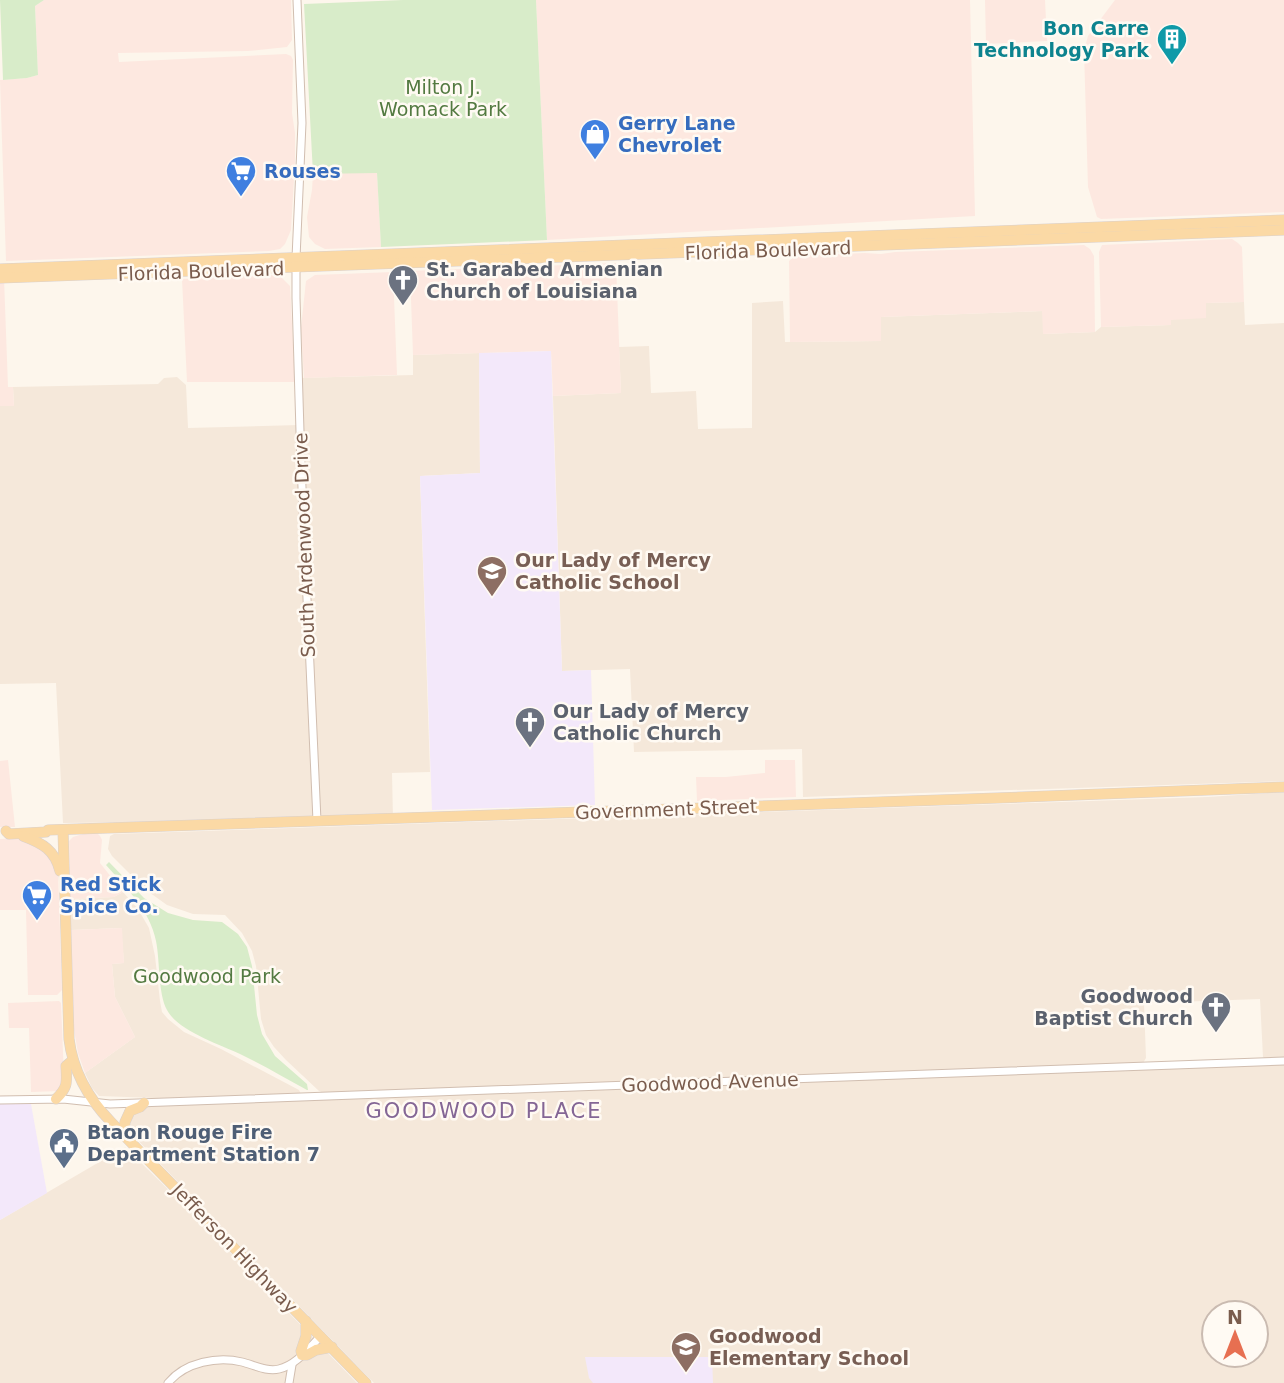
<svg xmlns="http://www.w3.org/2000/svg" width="1284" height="1383" font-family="'DejaVu Sans',sans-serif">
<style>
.residential{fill:#f5e8da;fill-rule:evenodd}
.commercial{fill:#fde8e0}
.education{fill:#f3e8fa}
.green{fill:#d8ecc9}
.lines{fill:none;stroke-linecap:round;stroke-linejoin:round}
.minor-casing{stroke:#d1beb0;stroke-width:9}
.major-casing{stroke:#dad1cd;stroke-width:11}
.minor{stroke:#fff;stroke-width:7}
.major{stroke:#fbd9a5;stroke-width:10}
.labels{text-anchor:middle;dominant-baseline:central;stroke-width:5;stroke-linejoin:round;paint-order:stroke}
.culture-label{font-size:19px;font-weight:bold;fill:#0d838f;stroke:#fffaf3;text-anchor:end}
.park-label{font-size:19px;fill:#537a41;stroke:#fffaf3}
.shop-label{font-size:19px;font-weight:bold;fill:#366cbe;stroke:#fffaf3;text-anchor:start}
.street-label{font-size:19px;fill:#7a5c4d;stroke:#fffaf3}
.worship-label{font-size:19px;font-weight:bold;fill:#5b616d;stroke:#fffaf3;text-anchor:start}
.education-label{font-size:19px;font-weight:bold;fill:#785e54;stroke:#fffaf3;text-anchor:start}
.service-label{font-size:19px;font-weight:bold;fill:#4e5e75;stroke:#fffaf3;text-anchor:start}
.neighbourhood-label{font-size:21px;letter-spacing:2px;fill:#846695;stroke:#fffaf3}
</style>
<rect width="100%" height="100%" fill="#fdf6ec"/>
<g class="residential">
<polygon points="783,301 785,342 881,341 881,317 1043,311 1043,334 1095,332 1101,327 1171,325 1171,320 1206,303 1244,302 1245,325 1284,323 1284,781 803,797 802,749 634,752 630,669 562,671 553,396 621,393 619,347 649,346 651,393 696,391 698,429 752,428 752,303"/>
<polygon points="479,353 480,473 420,476 430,772 392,773 393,819 63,823 56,683 0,684 0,406 14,406 13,387 158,384 164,378 177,377 186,385 188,428 299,425 298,378 413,375 413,355"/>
<polygon points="1284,792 1284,1058 1265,1059 1263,1057 1260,999 1148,1003 1144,1004 1146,1058 1143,1063 329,1095 319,1091 286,1060 274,1047 266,1035 261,1019 256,966 252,951 242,933 225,915 193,914 167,905 146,890 112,856 108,849 110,836 114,834 1208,797"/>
<polygon points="123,892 138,909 149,928 155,956 160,1001 162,1012 168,1019 184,1032 221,1049 299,1090 301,1094 183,1099 99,1096 92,1088 85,1073 135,1037 115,997 112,964 124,963 121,928 71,930 70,899 114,897"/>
<path d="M1284,1064V1383H374L175,1179L130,1132L128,1128L129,1117L140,1109L149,1106ZM1214,1313H1256V1355H1214Z"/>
<polygon points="125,1147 181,1202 357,1383 0,1383 0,1220"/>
</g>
<g class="commercial">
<polygon points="44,0 291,0 292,40 287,47 248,51 118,53 119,62 286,54 291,56 293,60 292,113 295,133 295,162 291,230 285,244 280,249 269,251 6,261 0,80 27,78 38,75 35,6"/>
<polygon points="536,0 970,0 975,216 547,240"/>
<polygon points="985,0 1045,0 1047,41 986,44"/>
<polygon points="1115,0 1284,0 1284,212 1101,219 1097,217 1088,187 1084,50 1088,36"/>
<polygon points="377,172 381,247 325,249 315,244 309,237 307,217 312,190 313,174"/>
<polygon points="1232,239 1238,243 1242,247 1244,302 1206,303 1206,318 1171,320 1171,325 1101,327 1099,252 1102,245"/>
<polygon points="1084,245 1090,249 1094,256 1095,332 1043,334 1042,311 881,317 881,341 790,342 789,261 795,256 865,253 881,254 895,252"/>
<polygon points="616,263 621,393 553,396 551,351 413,355 410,271"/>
<polygon points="393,272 397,375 304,378 301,328 306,281 315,275"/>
<polygon points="279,275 290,286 295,382 187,382 182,279"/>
<polygon points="0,278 4,278 8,387 13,387 14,406 0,406"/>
<polygon points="8,760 15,827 0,827 0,761"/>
<polygon points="765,760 795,760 796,797 697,801 696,777 726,777 765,773"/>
<polygon points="97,833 100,836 102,840 100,863 123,892 114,897 70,899 69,841 73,837 83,834"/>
<polygon points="21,838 50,855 58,872 62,990 57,995 28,995 26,910 0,910 0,839"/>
<polygon points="122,928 124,963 112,964 115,997 135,1037 85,1073 78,1053 74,1030 71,930"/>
<polygon points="59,1001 61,1003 64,1076 60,1091 31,1092 29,1028 9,1028 8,1003"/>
</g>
<g class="education">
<polygon points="551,351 562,671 591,670 595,805 432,810 420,476 480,473 479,353"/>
<polygon points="0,1103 31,1104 47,1193 0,1220"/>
<polygon points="585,1357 712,1357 713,1383 593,1383 589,1378"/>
</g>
<g class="green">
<polygon points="0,0 44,0 35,6 38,75 27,78 3,80"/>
<polygon points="403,0 536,0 547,240 381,247 377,173 313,174 304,4"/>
<path d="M109,862L144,898L168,913L193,920L222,922L238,934L247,947L252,966L257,1015L262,1034L275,1056L307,1084L308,1090H307C285,1078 263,1065 240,1054C219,1044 178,1031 167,1010C158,994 160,960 156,941C150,910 126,888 106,865Z"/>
</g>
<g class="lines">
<g class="minor-casing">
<g id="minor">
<polyline points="297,0 302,123 296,258 296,298 301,465 317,821"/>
<polyline points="0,1100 63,1099 110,1104 1284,1061"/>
<path d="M168,1383C185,1362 218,1356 242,1362C254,1365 267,1372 279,1369C296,1365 308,1349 321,1336"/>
<polyline points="289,1383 292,1365"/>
</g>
</g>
<g class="major-casing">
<g id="major">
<polyline points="0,269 1284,220"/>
<polyline points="0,278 1284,230"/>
<path d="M63,830L69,1039C73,1072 88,1098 111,1122L366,1383"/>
<polyline points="6,831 9,834 46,832 48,830 969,799 1284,787"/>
<path d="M23,836C42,843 55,850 60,871"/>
<path d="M56,1099C68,1087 67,1083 66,1066L73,1060"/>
<polyline points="124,1136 125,1122 130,1111 140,1107 144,1103"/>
<polyline points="306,1321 306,1336 301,1351 302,1355 307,1355 316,1350 332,1347"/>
</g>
</g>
<use href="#minor" class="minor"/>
<use href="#major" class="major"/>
</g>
<defs>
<g id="building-pin" transform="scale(1.575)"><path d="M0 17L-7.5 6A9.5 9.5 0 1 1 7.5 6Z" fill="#0f9aa8" stroke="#fffaf3"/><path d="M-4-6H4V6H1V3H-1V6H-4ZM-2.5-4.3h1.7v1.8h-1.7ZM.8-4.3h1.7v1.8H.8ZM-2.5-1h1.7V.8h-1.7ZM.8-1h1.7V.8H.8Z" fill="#fff"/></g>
<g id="shop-pin" transform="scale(1.575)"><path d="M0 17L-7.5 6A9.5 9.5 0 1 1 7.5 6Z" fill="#3f7fe0" stroke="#fffaf3"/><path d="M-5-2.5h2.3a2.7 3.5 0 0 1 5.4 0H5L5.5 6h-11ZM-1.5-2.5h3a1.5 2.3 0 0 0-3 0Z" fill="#fff"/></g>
<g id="supermarket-pin" transform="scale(1.575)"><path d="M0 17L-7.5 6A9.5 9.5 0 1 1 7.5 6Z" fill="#3f7fe0" stroke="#fffaf3"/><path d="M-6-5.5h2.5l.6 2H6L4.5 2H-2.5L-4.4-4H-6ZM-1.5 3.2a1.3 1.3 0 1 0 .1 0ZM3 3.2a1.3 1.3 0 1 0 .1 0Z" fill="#fff"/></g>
<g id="church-pin" transform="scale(1.575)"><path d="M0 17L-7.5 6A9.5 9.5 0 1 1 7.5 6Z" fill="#6b7280" stroke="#fffaf3"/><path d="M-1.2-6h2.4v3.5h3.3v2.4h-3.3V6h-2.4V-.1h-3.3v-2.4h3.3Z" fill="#fff"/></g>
<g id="school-pin" transform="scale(1.575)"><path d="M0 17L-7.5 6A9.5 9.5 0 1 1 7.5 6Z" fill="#8d6e63" stroke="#fffaf3"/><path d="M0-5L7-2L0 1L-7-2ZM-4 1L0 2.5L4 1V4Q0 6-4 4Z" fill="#fff"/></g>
<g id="civic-pin" transform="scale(1.575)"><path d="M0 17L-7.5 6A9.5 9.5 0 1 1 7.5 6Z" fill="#5c6f8a" stroke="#fffaf3"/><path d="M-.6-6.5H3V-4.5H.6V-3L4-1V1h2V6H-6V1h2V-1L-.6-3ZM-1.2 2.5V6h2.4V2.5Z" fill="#fff"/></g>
</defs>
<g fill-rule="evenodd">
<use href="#building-pin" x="1172" y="39"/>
<use href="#shop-pin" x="595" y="134"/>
<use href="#supermarket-pin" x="241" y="171"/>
<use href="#church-pin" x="403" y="280"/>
<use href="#school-pin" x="492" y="571"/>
<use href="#church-pin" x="530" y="722"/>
<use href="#supermarket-pin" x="37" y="895"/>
<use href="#church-pin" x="1216" y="1007"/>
<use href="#civic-pin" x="64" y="1143"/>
<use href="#school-pin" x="686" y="1347"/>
</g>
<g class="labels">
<g class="culture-label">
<text x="1149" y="28">Bon Carre<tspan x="1149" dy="22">Technology Park</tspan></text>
</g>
<g class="park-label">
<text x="443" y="87">Milton J.<tspan x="443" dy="22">Womack Park</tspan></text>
<text x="207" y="976">Goodwood Park</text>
</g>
<g class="shop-label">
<text x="618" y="123">Gerry Lane<tspan x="618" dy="22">Chevrolet</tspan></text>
<text x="264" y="171">Rouses</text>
<text x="60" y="884">Red Stick<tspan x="60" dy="22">Spice Co.</tspan></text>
</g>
<g class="street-label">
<text transform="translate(768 250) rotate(-2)">Florida Boulevard</text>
<text transform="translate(201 271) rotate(-2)">Florida Boulevard</text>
<text transform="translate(304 545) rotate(-92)">South Ardenwood Drive</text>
<text transform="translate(666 809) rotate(-2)">Government Street</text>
<text transform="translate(710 1082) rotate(-2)">Goodwood Avenue</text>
<text transform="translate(235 1248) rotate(46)">Jefferson Highway</text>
</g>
<g class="worship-label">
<text x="426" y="269">St. Garabed Armenian<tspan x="426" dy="22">Church of Louisiana</tspan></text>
<text x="553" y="711">Our Lady of Mercy<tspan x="553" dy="22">Catholic Church</tspan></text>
<text x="1193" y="996" text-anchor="end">Goodwood<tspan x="1193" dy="22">Baptist Church</tspan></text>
</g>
<g class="education-label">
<text x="515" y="560">Our Lady of Mercy<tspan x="515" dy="22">Catholic School</tspan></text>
<text x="709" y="1336">Goodwood<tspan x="709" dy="22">Elementary School</tspan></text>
</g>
<g class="service-label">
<text x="87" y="1132">Btaon Rouge Fire<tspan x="87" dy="22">Department Station 7</tspan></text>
</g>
<g class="neighbourhood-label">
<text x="484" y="1111">GOODWOOD PLACE</text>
</g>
</g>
<g transform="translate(1235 1334)"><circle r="33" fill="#fffaf3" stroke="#cabbb1" stroke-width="2"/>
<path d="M0-5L12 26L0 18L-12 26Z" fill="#e76f51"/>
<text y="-10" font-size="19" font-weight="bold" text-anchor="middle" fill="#7a5c4d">N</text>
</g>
</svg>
